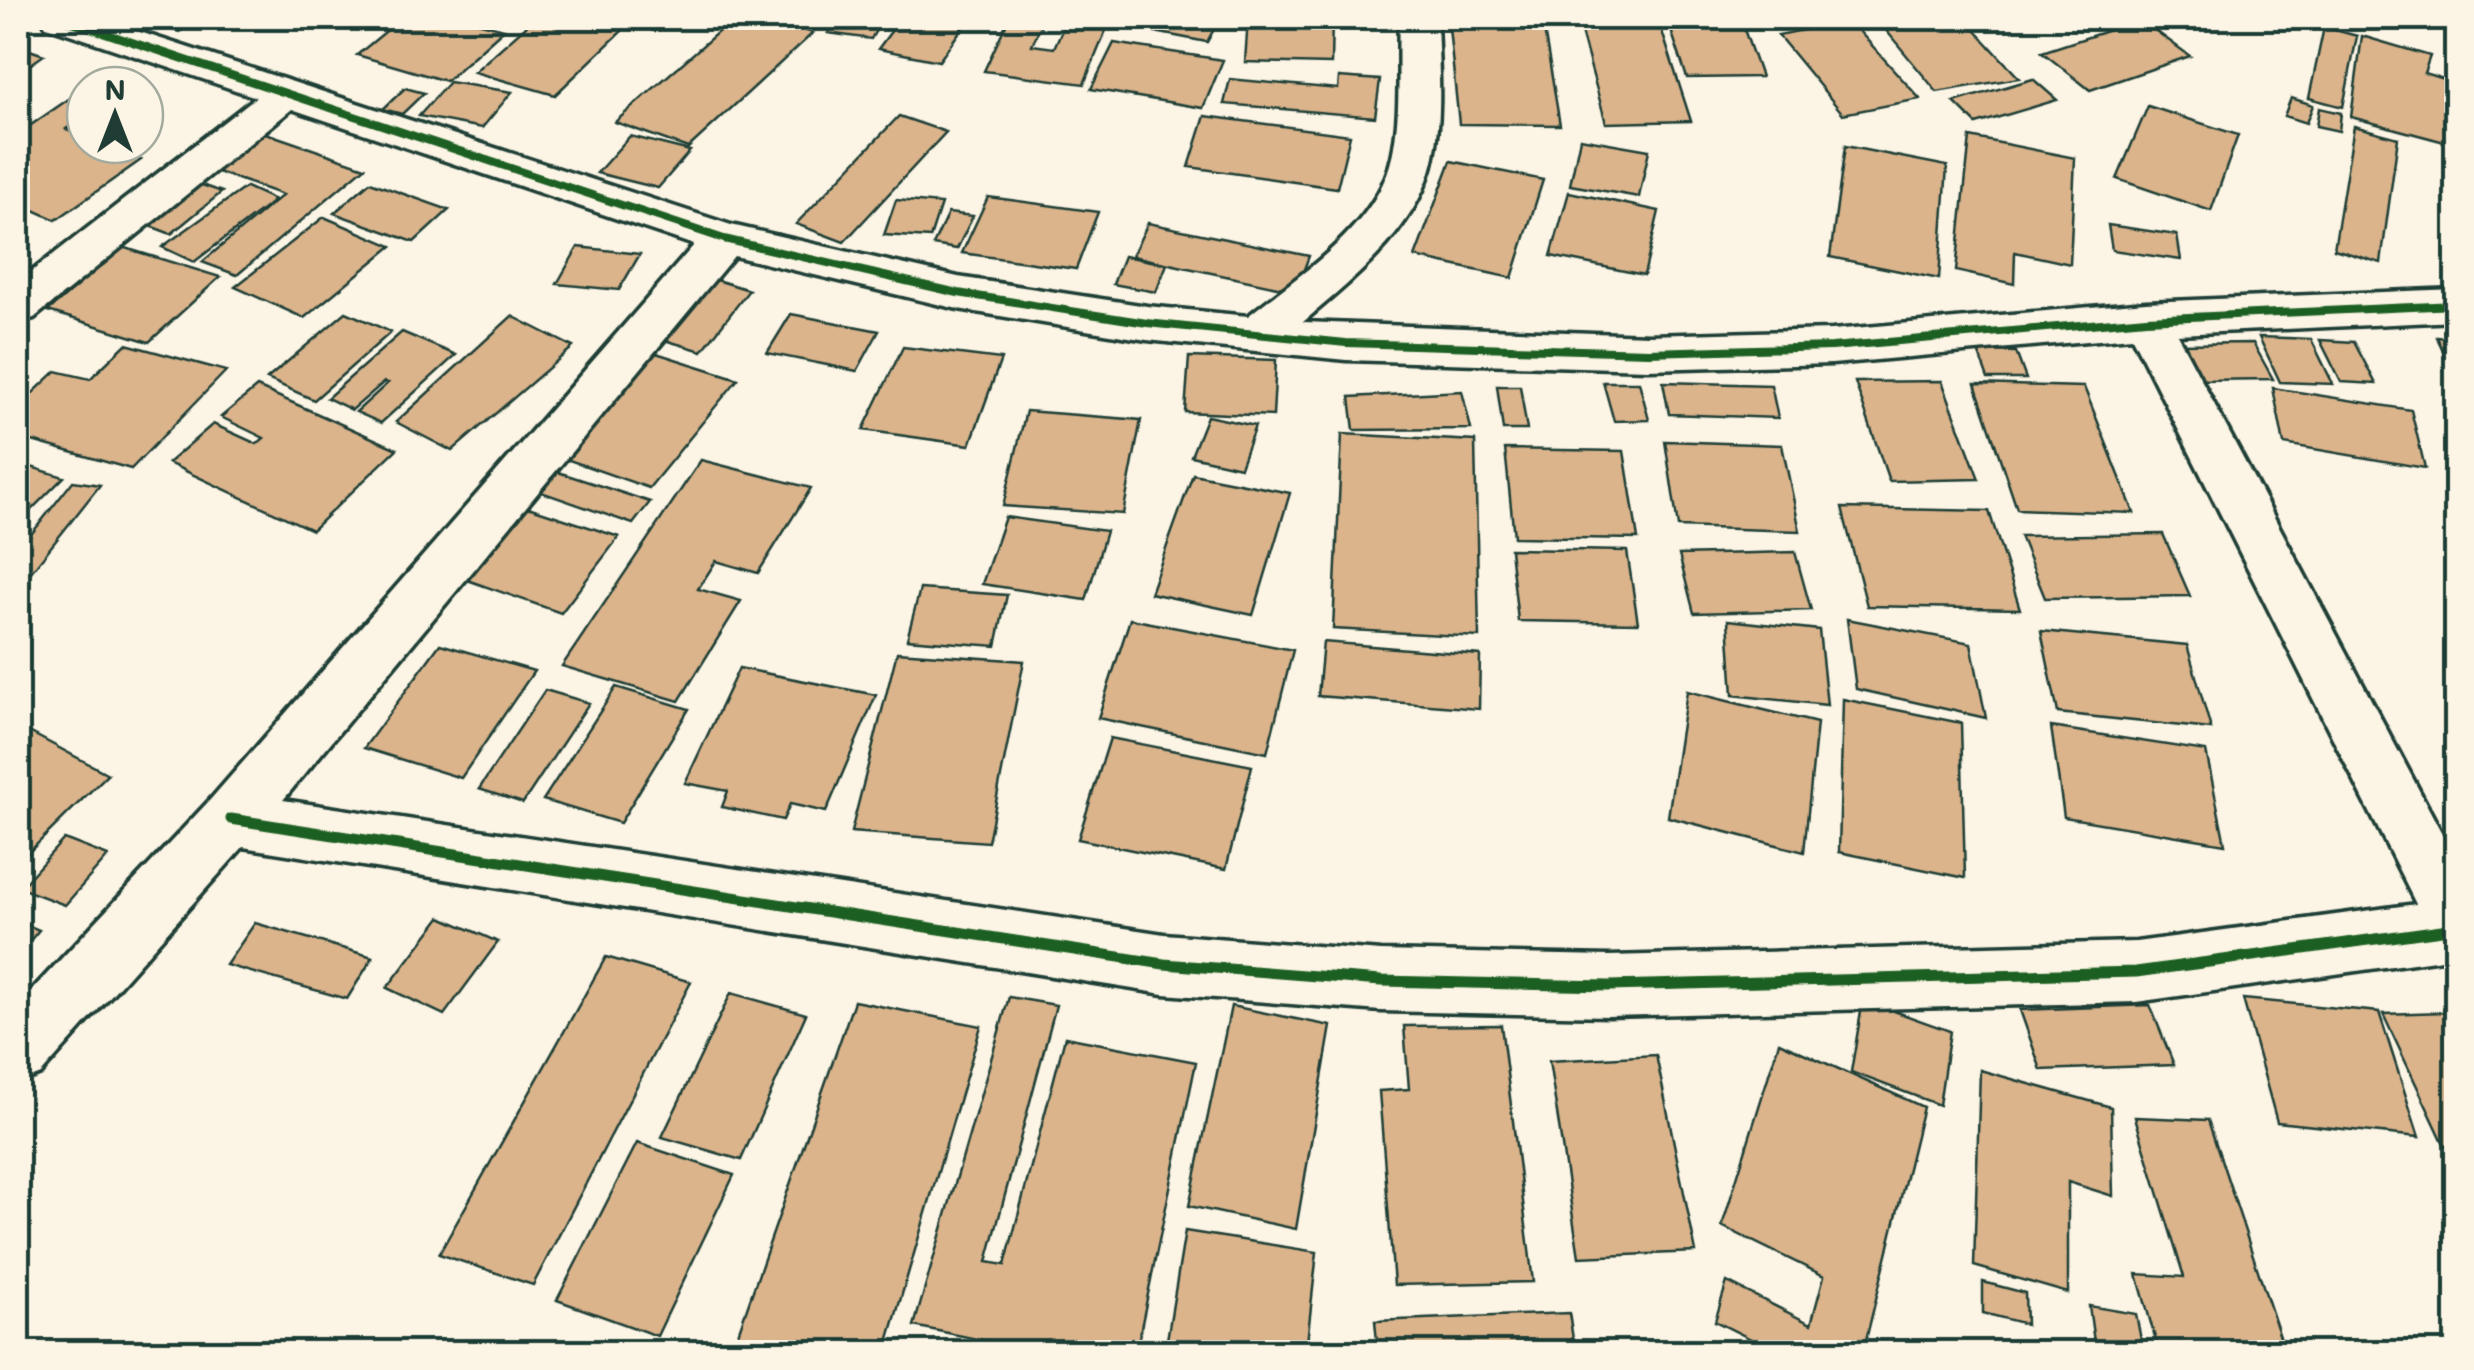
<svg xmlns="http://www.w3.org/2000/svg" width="2474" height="1370" font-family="Mali,sans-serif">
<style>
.building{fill:#dbb48c;stroke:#1f3d34;stroke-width:2.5;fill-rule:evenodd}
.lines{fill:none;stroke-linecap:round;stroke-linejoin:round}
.minor-casing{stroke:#1f3d34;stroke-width:7}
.minor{fill:#fcf5e5;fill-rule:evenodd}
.cycleway-far1-casing{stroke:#fcf5e5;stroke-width:12}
.cycleway-casing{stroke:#fcf5e5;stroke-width:18}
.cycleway-far1{stroke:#1b5e20;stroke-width:8}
.cycleway{stroke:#1b5e20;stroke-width:11}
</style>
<rect width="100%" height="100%" fill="#fcf5e5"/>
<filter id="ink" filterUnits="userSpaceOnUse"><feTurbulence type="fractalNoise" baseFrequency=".01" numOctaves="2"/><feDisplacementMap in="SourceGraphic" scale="20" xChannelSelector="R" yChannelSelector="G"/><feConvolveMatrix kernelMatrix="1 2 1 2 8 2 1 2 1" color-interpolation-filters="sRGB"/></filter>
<g filter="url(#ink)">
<g class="building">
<polygon points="122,18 198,18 180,32"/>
<polygon points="402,18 462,18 504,29 446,81 357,55"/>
<polygon points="535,18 577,18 623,30 555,95 474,72"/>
<polygon points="608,18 669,18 655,31"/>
<polygon points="734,18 766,18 813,33 688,148 615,122"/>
<polygon points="837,18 883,18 871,39 828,33"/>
<polygon points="901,18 936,18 965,24 939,61 878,49"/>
<path d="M1009,18H1111L1084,84L984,71ZM1044,18L1066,21L1054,48L1032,45Z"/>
<polygon points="1123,18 1220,18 1207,42 1119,25"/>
<polygon points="1248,18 1332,18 1331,64 1245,62"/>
<polygon points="1448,18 1542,18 1560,125 1459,124"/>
<polygon points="1667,18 1740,18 1761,77 1687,78"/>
<polygon points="1911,18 1964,18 2019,78 1937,92 1880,23"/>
<polygon points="2403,18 2456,18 2456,33"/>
<polygon points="1658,19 1691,121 1606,123 1578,21"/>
<polygon points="2141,20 2190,56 2090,90 2042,52"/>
<polygon points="1850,21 1920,99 1843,114 1778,35"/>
<polygon points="2324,27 2357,36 2343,107 2309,98"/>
<polygon points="2362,36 2430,56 2424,73 2456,83 2456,145 2351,117"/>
<polygon points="1114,43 1223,60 1203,108 1091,89"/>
<polygon points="18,46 44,55 18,73"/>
<polygon points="1339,77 1380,80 1375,117 1224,104 1230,79 1338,89"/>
<polygon points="2033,79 2057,100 1976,124 1954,102"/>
<polygon points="449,82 512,92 482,128 419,116"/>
<polygon points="405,88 424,93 402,114 383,109"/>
<polygon points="79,92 85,95 85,116 66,129 85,137 85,145 105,145 141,160 56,220 18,203 18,134"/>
<polygon points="2291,98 2313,105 2306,123 2284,116"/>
<polygon points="2148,106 2238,135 2211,211 2117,179"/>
<polygon points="2319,108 2341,113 2339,131 2316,126"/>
<polygon points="899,116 946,132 844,242 796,224"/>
<polygon points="1205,116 1350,135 1337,188 1189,167"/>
<polygon points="2354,126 2398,138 2381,263 2334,249"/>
<polygon points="260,131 365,167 237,275 202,262 283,195 212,170"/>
<polygon points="630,136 690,151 658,188 597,173"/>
<polygon points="1970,137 2075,158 2070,264 2015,252 2014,284 1956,271"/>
<polygon points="1580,138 1649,150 1639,197 1570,185"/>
<polygon points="1845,146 1947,166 1939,279 1830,257"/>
<polygon points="1451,161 1543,180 1512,278 1415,257"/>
<polygon points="370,182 449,210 414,242 334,213"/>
<polygon points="196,183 222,192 171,234 145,224"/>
<polygon points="246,187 275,200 194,262 162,247"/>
<polygon points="1569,192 1659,211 1644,275 1551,256"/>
<polygon points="988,197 1098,212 1076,269 962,253"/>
<polygon points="896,200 941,204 930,238 884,235"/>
<polygon points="948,213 973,216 957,249 933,245"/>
<polygon points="324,217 392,246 304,318 235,287"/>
<polygon points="1148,223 1309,256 1296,291 1132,256"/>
<polygon points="2108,225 2177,235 2181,260 2112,250"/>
<polygon points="122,247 220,277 149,342 48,311"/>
<polygon points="578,247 640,254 619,290 557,284"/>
<polygon points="1124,256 1167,264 1156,292 1113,284"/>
<polygon points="710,278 749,290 702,351 661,339"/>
<polygon points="346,312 391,332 314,400 267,379"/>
<polygon points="791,314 879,331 857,371 767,353"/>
<polygon points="512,316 573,347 452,451 396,422"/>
<polygon points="402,332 456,355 381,423 356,412 388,383 384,382 352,410 327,398"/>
<polygon points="2259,337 2311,339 2333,384 2280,382"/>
<polygon points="2437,337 2456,339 2456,382"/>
<polygon points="2320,340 2354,342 2376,384 2341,382"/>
<polygon points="2253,343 2273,379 2199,380 2180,344"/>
<polygon points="126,344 226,371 131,469 18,437 18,407 56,371 90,379"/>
<polygon points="903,347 1001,359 970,445 863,430"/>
<polygon points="1978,351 2016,352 2026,379 1988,379"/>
<polygon points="653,352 738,379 649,488 563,458"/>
<polygon points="1189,357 1276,360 1273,416 1185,412"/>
<polygon points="1942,381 1979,479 1889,481 1855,382"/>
<polygon points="1603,382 1639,382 1649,420 1614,421"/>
<polygon points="1663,382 1771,385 1778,418 1669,414"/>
<polygon points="1975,384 2084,387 2134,513 2017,509"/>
<polygon points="1497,386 1520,386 1527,430 1503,430"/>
<polygon points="257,387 397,449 312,530 168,463 213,424 257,444 264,438 221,417"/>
<polygon points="2273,388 2411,410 2425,468 2284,444"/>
<polygon points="1462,391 1471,429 1354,430 1350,397"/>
<polygon points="1026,411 1141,420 1123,514 1003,506"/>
<polygon points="1207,416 1255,426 1240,467 1191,456"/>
<polygon points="1342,434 1475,441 1479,637 1333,629"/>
<polygon points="1665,441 1782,445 1800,531 1678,527"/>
<polygon points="1505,449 1624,451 1638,539 1514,537"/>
<polygon points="701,460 811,488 758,573 716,561 698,589 741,601 679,701 562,666"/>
<polygon points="18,463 64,477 18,523"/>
<polygon points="558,472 650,502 633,524 541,492"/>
<polygon points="1193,474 1290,493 1253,615 1150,593"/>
<polygon points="73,481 100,485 31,572 18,570 18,551"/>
<polygon points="528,507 619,537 561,613 467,580"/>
<polygon points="1842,508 1989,511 2020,609 1867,606"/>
<polygon points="1005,517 1106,531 1086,600 982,584"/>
<polygon points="2163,534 2190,596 2045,598 2020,536"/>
<polygon points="1510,549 1627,551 1638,623 1518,621"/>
<polygon points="1795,552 1811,610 1694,613 1679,555"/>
<polygon points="920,589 1007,595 996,646 907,639"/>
<polygon points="1130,619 1293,650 1267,753 1098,718"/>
<polygon points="1847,619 1971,643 1986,718 1856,689"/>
<polygon points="1728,620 1819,630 1827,705 1733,695"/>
<polygon points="2041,631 2187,645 2211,729 2058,713"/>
<polygon points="1323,642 1480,655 1479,709 1318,696"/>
<polygon points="440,644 534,671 461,778 364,748"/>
<polygon points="897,652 1024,661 988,842 851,832"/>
<polygon points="739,668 876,695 826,812 790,804 783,820 722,807 728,791 685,783"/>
<polygon points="616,687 689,709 620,823 543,800"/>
<polygon points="545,690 589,703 523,803 479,789"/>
<polygon points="1687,691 1817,723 1804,852 1668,817"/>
<polygon points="1843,699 1961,723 1965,878 1839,852"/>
<polygon points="18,726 108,774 18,863"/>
<polygon points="2051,727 2206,751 2225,844 2064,817"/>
<polygon points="1110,738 1252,766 1226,869 1078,839"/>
<polygon points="64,839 108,856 65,905 20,888"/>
<polygon points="441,917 498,942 444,1015 387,988"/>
<polygon points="18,921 39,930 18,955"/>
<polygon points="255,923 373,957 347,999 226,965"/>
<polygon points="606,957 691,982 533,1285 439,1254"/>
<polygon points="731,993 806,1014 741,1160 662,1137"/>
<polygon points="1009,997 1056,1005 987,1262 1005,1265 1065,1037 1196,1062 1136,1352 1040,1352 914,1326"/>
<polygon points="2243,999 2379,1012 2419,1137 2277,1122"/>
<polygon points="1863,1000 1950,1031 1939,1105 1851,1072"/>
<polygon points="854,1001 981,1026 885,1352 782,1352 735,1342"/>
<polygon points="2150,1005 2174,1065 2041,1070 2020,1010"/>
<polygon points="1231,1006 1331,1026 1296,1229 1189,1206"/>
<polygon points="2445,1012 2456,1035 2456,1146 2445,1146 2383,1014"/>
<polygon points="1501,1025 1533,1282 1394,1285 1379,1091 1409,1089 1404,1026"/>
<polygon points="1779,1042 1923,1107 1863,1352 1777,1352 1715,1321 1727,1282 1811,1324 1824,1276 1722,1226"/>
<polygon points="1656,1055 1696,1252 1579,1257 1549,1061"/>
<polygon points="1980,1070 2111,1107 2113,1196 2068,1182 2068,1293 1974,1266"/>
<polygon points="2135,1117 2208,1120 2285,1352 2159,1352 2137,1274 2184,1277"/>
<polygon points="637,1143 734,1175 657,1336 557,1300"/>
<polygon points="1185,1231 1317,1252 1306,1352 1165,1352"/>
<polygon points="1983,1282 2025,1293 2026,1324 1983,1313"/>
<polygon points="2089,1306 2136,1314 2143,1350 2094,1342"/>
<polygon points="1569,1313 1575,1352 1378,1352 1375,1321"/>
</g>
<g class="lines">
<g class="minor-casing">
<path id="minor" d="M41,18H97L731,225L958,277L1147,306L1248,316C1301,273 1376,228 1392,157C1402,112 1397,64 1399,18H1437C1438,63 1443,111 1434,156C1420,227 1355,278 1303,322L1648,335L1832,330L2146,302L2456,289V321L2177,334L2456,860V957L2136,1002L1609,1016L1381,1011L1164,994L243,847L41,1074L18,1083V1005L210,800L694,245L292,109L34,318L18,322V282L256,97L46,26ZM734,256L958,309L1147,340L1346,360L1648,369L1832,364L2132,337L2416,904L2136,942L1609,956L1381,951L1164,934L283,800Z"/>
</g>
<use href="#minor" class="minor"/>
<g class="cycleway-far1-casing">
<polyline id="cycleway-far1" points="60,18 724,239 958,293 1147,323 1346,343 1648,352 1832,347 2146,319 2456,305"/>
</g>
<g class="cycleway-casing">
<polyline id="cycleway" points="231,819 1164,964 1381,981 1609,986 2136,972 2456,928"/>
</g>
<use href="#cycleway-far1" class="cycleway-far1"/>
<use href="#cycleway" class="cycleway"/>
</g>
</g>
<rect width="2474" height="1370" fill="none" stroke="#fcf5e5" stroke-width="60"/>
<rect x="30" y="30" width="2414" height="1310" fill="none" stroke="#1f3d34" stroke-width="4" filter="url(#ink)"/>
<g transform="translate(115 115)"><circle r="48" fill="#fcf5e5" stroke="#a4ab9e" stroke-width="2.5"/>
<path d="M0-8L18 38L0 25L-18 38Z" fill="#1f3d34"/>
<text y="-15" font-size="28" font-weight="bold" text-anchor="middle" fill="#1f3d34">N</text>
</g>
</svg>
